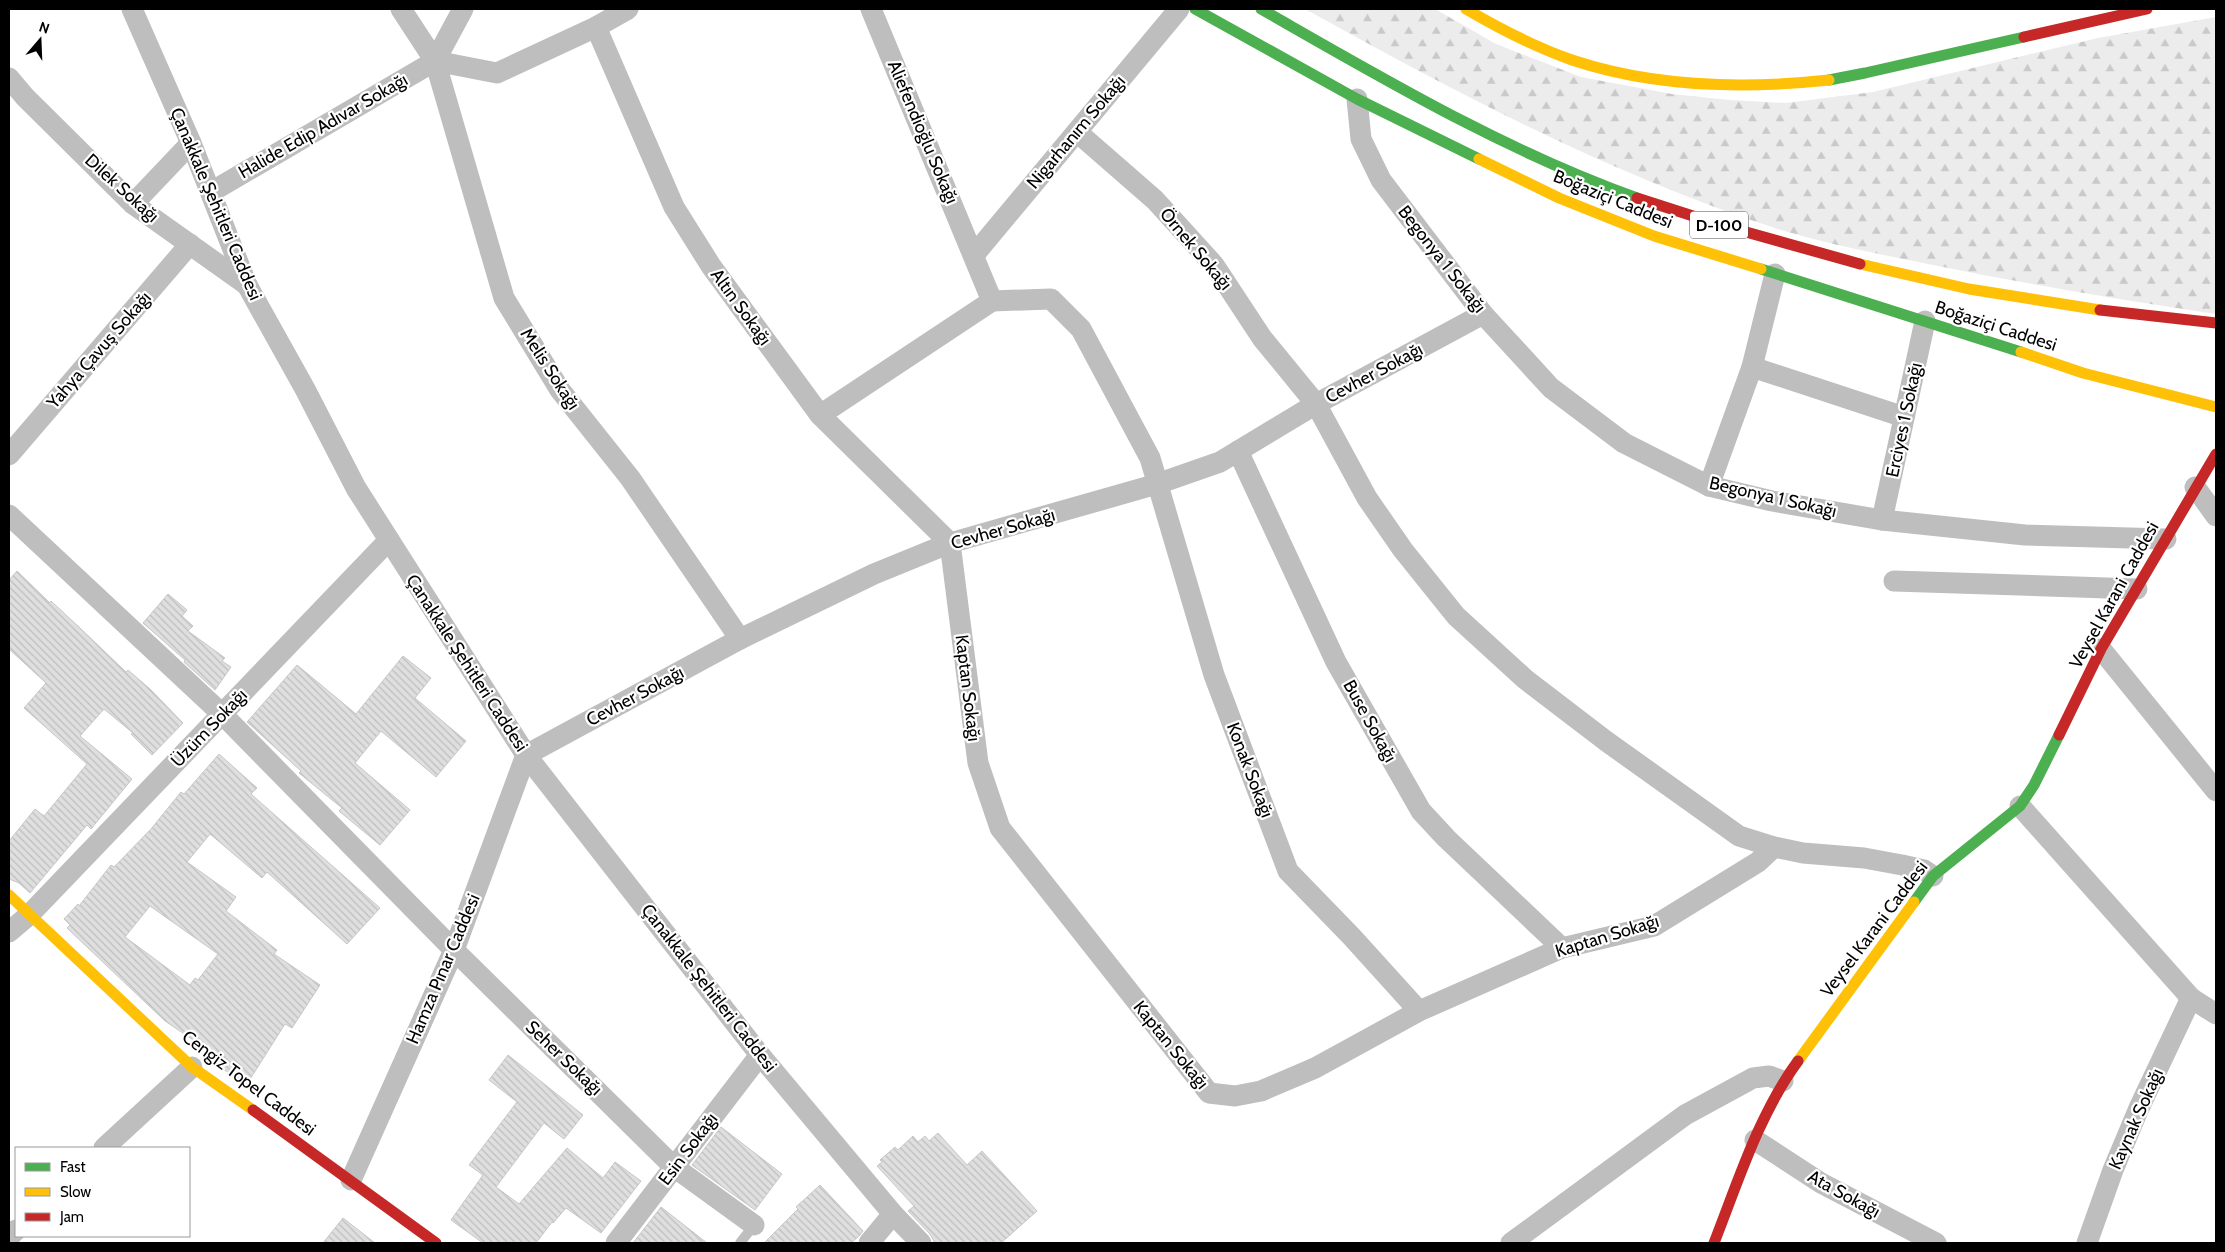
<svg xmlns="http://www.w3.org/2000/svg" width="2225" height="1252" font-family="Cabin,sans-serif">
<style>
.forest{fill:url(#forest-firs)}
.building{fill:url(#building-back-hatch);stroke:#c7c7c7;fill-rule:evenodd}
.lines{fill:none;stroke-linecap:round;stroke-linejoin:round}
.lane{stroke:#bebebe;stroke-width:10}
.street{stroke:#bebebe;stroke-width:21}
.fast{stroke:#4caf50;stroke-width:11}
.slow{stroke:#ffc107;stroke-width:11}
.jam{stroke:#c62828;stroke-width:11}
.labels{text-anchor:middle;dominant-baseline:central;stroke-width:4.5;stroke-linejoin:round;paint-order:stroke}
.shield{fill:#fff;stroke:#4c4c4c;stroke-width:1}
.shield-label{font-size:16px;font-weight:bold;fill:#000}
.street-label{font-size:18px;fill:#000;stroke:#fff}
</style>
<defs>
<pattern id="forest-firs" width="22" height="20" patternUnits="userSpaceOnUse" patternTransform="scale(1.25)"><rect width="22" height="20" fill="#ececec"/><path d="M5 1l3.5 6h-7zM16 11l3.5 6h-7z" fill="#c9c9c9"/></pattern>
<pattern id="building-back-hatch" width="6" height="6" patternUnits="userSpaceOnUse" patternTransform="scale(1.25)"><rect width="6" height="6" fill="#dfdfdf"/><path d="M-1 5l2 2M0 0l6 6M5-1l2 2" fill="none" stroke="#bebebe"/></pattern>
</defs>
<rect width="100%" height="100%" fill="#fff"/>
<path class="forest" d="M1305,9H1435L1496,44L1581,77L1672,94L1730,100L1786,103L1873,92L2098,38L2216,17V314C2121,300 2027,284 1933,265C1883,255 1831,245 1781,230C1614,176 1458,94 1305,9Z"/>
<g class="building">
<polygon points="17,571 50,603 51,601 80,628 126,672 128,670 150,689 183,723 152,755 131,734 133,733 104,709 80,736 132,779 91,829 87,825 30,893 19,883 9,879 9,841 35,809 44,816 87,764 24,708 46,683 9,649 9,580"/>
<polygon points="168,594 187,610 182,616 193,626 188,631 225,658 222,661 231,667 215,690 184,662 185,660 143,623"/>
<polygon points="403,656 431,678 415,698 466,741 436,777 381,731 355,763 410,810 380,845 339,811 342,808 299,773 301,771 247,722 297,665 356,714"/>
<path d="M219,754L257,788L251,794L380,908L347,944L267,872L262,878L210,834L187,862L236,897L226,911L277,950L274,954L320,985L292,1028L285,1024L247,1084L210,1061L214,1054L165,1021L67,928L70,925L64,919L78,904L79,906L111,865L114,867L151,829L181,792L184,794ZM150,906L218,954L198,980L195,978L190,985L125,937Z"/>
<polygon points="508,1055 583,1115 564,1139 544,1123 496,1187 519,1204 567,1148 603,1178 615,1162 641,1181 601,1233 566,1208 553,1223 552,1222 536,1243 483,1243 451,1220 483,1175 469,1165 517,1102 489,1080"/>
<polygon points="721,1127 782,1174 755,1210 692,1165"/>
<polygon points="938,1133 967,1165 982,1151 1037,1211 1001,1243 935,1243 930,1234 908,1211 914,1206 877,1166 882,1162 880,1160 895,1147 898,1150 913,1136 918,1142 925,1136 929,1141"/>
<polygon points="820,1185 863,1231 859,1236 851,1243 764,1243 798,1209 796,1207"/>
<polygon points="661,1207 707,1243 633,1243"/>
<polygon points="343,1218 375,1243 323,1243"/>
</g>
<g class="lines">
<polyline class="lane" points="740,1243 754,1225"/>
<g class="street">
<polyline points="132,9 191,143 247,285 305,389 356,488 526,755 760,1055 893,1214 921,1243"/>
<polyline points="401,9 435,61 504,298 560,390 630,478 740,639"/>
<polyline points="871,9 992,301"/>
<polyline points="596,27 674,207 711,266 820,415 950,543 978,763 1000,828 1209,1093 1235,1096 1261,1091 1315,1068 1419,1011 1562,948 1654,926 1758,862 1774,847"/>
<polyline points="435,61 497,73 596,27 628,9"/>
<polyline points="435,61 463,9"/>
<polyline points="9,78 25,97 133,204 247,285"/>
<polyline points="1357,99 1361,139 1381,180 1483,314 1551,388 1624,443 1709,486 1772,501 1882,520 2025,535 2166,539"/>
<polyline points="1077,132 1155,200 1214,265 1262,338 1316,404 1367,498 1403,550 1456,616 1525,679 1606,741 1739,836 1774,847 1803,853 1864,858 1902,865 1924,870 1933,876"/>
<polyline points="211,192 435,61"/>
<polyline points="133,204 191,143"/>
<polyline points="974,255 1179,9"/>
<polyline points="992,301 1051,299 1081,329 1150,458 1214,675 1288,871 1352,937 1419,1011"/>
<polyline points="1752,367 1904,417"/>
<polyline points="820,415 992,301"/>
<polyline points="1238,451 1336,662 1421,811 1446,838 1562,948"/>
<polyline points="9,455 190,244"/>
<polyline points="1709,486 1752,367 1775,274"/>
<polyline points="2195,487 2216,516"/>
<polyline points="9,515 222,714 454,950 674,1167 754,1225"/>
<polyline points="1882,520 1925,321"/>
<polyline points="1894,581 2137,589"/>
<polyline points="2101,649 2216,791"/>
<polyline points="526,755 740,639 874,574 950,543 1157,484 1220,462 1316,404 1483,314"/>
<polyline points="2020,806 2191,998 2216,1014"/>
<polyline points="9,932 29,915 389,540"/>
<polyline points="1755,1140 1821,1183 1936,1243"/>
<polyline points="104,1148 192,1067"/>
<polyline points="351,1180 454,950 526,755"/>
<polyline points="9,1237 16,1230"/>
<polyline points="616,1243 760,1055"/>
<polyline points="869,1243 893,1214"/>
<polyline points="1511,1243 1685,1115 1753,1078 1769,1076 1783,1081"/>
<polyline points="2087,1243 2113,1170 2139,1108 2191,998"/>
</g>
<g class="fast">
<polyline points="1195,9 1357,99 1479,159"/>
<path d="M1261,9C1382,78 1505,151 1637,198"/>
<polyline points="1829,80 1865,73 2024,37"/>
<polyline points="1761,269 2021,352"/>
<polyline points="1914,902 1933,876 2020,806 2034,785 2059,735"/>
</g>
<g class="slow">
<path d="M1466,9C1500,29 1535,47 1572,60C1653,87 1745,89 1829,80"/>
<polyline points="1479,159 1559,198 1654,236 1761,269"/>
<polyline points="1860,264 1969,289 2100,310"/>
<polyline points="2021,352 2083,373 2216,407"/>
<polyline points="9,895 192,1067 253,1110"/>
<polyline points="1798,1061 1914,902"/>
</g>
<g class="jam">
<polyline points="2024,37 2147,9"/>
<polyline points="1637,198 1721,225 1860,264"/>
<polyline points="2100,310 2216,323"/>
<polyline points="2059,735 2101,649 2216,454"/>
<polyline points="253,1110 436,1243"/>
<path d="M1714,1243C1738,1182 1759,1114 1798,1061"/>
</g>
</g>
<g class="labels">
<rect class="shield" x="1690" y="211.5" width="58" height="27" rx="4"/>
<g class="shield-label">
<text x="1719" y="225">D-100</text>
</g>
<g class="street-label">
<text transform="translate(323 126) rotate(-30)">Halide Edip Adıvar Sokağı</text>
<text transform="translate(923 132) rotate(67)">Aliefendioğlu Sokağı</text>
<text transform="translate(1076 132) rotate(-50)">Nigarhanım Sokağı</text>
<text transform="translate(122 188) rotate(42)">Dilek Sokağı</text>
<text transform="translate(1613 199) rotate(22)">Boğaziçi Caddesi</text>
<text transform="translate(216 204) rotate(67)">Çanakkale Şehitleri Caddesi</text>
<text transform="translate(1196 249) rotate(50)">Örnek Sokağı</text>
<text transform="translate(1442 259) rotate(52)">Begonya 1 Sokağı</text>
<text transform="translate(741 307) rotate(54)">Altın Sokağı</text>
<text transform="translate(1996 326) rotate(18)">Boğaziçi Caddesi</text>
<text transform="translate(99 350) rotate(-49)">Yahya Çavuş Sokağı</text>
<text transform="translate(550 369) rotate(57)">Melis Sokağı</text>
<text transform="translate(1374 373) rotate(-28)">Cevher Sokağı</text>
<text transform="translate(1904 420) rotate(-78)">Erciyes 1 Sokağı</text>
<text transform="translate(1773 497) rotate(13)">Begonya 1 Sokağı</text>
<text transform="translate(1003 529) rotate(-16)">Cevher Sokağı</text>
<text transform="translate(2114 595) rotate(-61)">Veysel Karani Caddesi</text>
<text transform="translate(467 663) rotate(57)">Çanakkale Şehitleri Caddesi</text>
<text transform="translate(968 688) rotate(83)">Kaptan Sokağı</text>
<text transform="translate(635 696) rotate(-28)">Cevher Sokağı</text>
<text transform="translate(1370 721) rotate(61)">Buse Sokağı</text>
<text transform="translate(209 728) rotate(-46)">Üzüm Sokağı</text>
<text transform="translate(1250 770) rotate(69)">Konak Sokağı</text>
<text transform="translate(1874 929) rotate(-53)">Veysel Karani Caddesi</text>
<text transform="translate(1607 936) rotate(-17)">Kaptan Sokağı</text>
<text transform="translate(443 969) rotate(-67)">Hamza Pınar Caddesi</text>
<text transform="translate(709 988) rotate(52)">Çanakkale Şehitleri Caddesi</text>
<text transform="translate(1171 1045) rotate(51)">Kaptan Sokağı</text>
<text transform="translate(564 1058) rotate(44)">Seher Sokağı</text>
<text transform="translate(249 1083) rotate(37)">Cengiz Topel Caddesi</text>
<text transform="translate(2136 1119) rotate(-66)">Kaynak Sokağı</text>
<text transform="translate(688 1149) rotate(-53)">Esin Sokağı</text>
<text transform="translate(1844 1194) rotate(29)">Ata Sokağı</text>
</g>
</g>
<rect width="2225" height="1252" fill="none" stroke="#000000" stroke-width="20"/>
<rect x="15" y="1147" width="175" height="90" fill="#ffffff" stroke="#999999"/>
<rect x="25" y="1163" width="25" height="8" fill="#4caf50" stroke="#999999"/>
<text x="60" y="1172" font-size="15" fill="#000000">Fast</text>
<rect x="25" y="1188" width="25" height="8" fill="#ffc107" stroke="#999999"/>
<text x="60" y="1197" font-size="15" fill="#000000">Slow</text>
<rect x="25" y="1213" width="25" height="8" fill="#c62828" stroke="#999999"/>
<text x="60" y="1222" font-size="15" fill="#000000">Jam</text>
<g transform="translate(40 40) rotate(19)" stroke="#ffffff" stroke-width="4" paint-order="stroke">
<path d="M0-4L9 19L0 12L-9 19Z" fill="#000000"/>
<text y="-8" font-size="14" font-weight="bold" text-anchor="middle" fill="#000000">N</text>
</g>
</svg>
